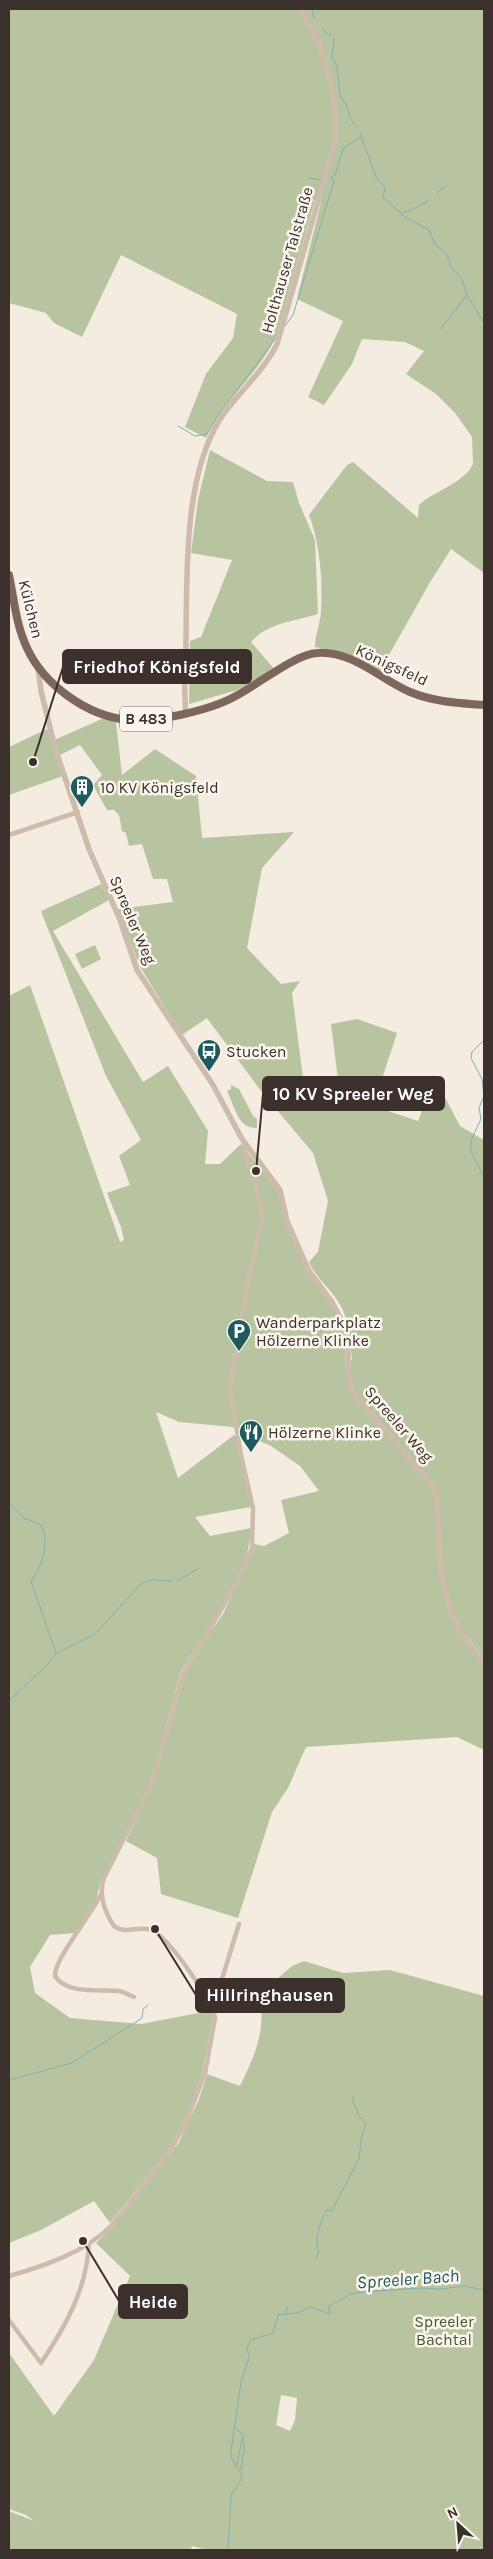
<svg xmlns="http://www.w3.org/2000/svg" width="493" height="2559" font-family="Karla,sans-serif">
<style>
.green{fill:#b8c4a0;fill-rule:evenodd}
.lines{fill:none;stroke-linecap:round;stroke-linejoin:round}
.stream{stroke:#7fb0b2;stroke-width:1}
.minor{stroke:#cdbbac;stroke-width:4.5}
.tertiary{stroke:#cdbbac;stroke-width:5.5}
.primary{stroke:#7d675c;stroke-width:8}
.labels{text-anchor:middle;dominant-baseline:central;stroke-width:5;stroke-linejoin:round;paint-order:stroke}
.shield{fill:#fbf5ee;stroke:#756b66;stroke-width:1}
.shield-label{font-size:15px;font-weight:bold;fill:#3b302b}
.street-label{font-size:16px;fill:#3b302b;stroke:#fbf5ee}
.poi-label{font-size:16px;fill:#3b302b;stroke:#fbf5ee;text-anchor:start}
.park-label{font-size:16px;fill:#4a5a2e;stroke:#fbf5ee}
.water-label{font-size:18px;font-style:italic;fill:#1f5a5e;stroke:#fbf5ee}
.leader{fill:none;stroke:#3b302b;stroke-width:2}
.callout-dot{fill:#3b302b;stroke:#fbf5ee;stroke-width:2}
.callout{fill:#3b302b;stroke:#3b302b;stroke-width:2}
.callout-label{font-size:18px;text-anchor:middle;font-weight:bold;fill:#fff}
</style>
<rect width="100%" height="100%" fill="#f4ebe1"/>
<g class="green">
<path d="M9,9H484V573L451,549L429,584L380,671L334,651L315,647C315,636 320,624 321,612C323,582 320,543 309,515L347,465L353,462L418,518L419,505L426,499L456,482L469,471L473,464L472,437L455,413L436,394L406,374L424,351L405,342L362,339L352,364L324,405L308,397L343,321L297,299L321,202L315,200L277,335C258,375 225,398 206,438L185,427L206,374L233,338L237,314L121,255L82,337L54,323L46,313L9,303Z"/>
<path d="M210,450L267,481L293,482L299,503L315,540L318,614C295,621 267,623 251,642L275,670L237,690L189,704L190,641L201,637L232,560L191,553L198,500Z"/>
<path d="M104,718L116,722L122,775L155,749L196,776L202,838L294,832L262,868L247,948L281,984L300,981L292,993L304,1085L319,1109L341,1103L331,1024L357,1019L397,1033L373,1106L418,1121L435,1078L460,1126L484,1140V1658L454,1619L484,1661V1750L457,1737L306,1747L288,1788L272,1812L238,1918L161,1894L157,1858L126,1841L154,1781L183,1677L204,1641L223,1614L252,1553L254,1544L264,1546L289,1533L281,1500L319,1491L300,1466L271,1446L240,1433L233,1427L179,1422L156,1412L178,1478L234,1435L236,1436L251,1507L195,1517L210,1536L252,1528L246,1560L220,1609L181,1672L151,1781L101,1880L94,1908L74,1933L50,1935L30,1967L35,1993L70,2018L141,2024L209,2011L210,2006L213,2018L202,2075L183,2124L164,2156L110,2223L94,2201L41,2230L9,2243V996L30,985L120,1242L124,1240L121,1227L107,1193L130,1185L119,1156L141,1140L106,1076L41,911L101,884L109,900L53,931L143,1082L168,1066L208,1131L205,1164H220L241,1144L278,1191L307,1272L330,1303L341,1323L345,1342V1362L352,1360C350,1339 349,1317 337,1300C328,1286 315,1277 309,1262L318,1252L328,1201L313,1153L261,1091L207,1018L182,1035L139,965L118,909L173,902L167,879H153L142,844L129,846L126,833L122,831L119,815L114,810H107L93,785L102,775L80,745L60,755L63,776L9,795V747L47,729L52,741Z"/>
<polygon points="95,945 101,959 82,969 75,954"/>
<path d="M231,1085L239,1089L253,1116L257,1119V1128C238,1129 235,1107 227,1091L231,1089Z"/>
<path d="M304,1961L343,1973L390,1970L484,1996V2550H207L192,2546L191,2550H9V2511L34,2521L26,2515L9,2509V2353L54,2416L94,2360L130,2276L96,2243L113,2227L179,2142L199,2099L207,2074L240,2086C253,2059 266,2032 260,2001L264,1999L261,1993L292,1966ZM281,2395L297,2398L295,2420L290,2431L276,2425Z"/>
</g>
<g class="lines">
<g class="stream">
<polyline points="312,9 314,19"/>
<polyline points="337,9 339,9"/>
<polyline points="323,30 334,38 332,58 337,66 340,96 346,104 351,120 357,126"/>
<polyline points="360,133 376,177 385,188 383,197 405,217 429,230 435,244 447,255 451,267 462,279 467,295 484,323"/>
<polyline points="309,178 321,180"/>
<polyline points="437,193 447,185"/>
<polyline points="402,213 411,210 428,201"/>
<polyline points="285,326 293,315 334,181 331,177 335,175 343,149 361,136"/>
<polyline points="440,330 467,295"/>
<path d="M178,426L195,436L207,434C226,399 255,370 276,337"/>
<polyline points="484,1040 472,1052 471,1058 482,1079 484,1096 479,1108 481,1119 471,1140 471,1152 484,1177"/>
<path d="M9,1503L24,1518L40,1524C51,1538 42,1568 31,1581L56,1653L46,1666L9,1701"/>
<polyline points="484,1574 484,1579"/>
<polyline points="177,1581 198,1569"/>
<polyline points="484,1581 484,1585"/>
<polyline points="57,1653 95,1634 142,1583 152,1580 173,1581"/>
<polyline points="9,2080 72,2063 142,2018 143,2009 148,2005"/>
<path d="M316,2259L319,2251C313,2241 321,2221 327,2210H332L359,2159L361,2140L366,2123L357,2114L358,2111L353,2103V2097"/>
<polyline points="286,2313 287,2307"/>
<polyline points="236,2428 243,2435 244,2450 241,2470"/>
<polyline points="237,2465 242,2440"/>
<polyline points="228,2550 231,2495 241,2480 242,2475 231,2457 231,2451 241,2382 249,2358 247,2348 251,2340 273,2333 278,2315 298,2313 311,2307 330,2314 328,2307 351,2294 363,2292 421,2288 441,2289 464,2286 484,2290"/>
</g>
<g class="minor">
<polyline points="9,835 78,812"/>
<path d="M101,1894C93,1913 54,1959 55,1976C67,1995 101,1989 119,1991C124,1992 129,1995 134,1997"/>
<polyline points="213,2008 239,1924"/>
<path d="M9,2276C44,2266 86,2252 112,2225L166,2157L185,2125L205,2073L215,2018L213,2008C202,1989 169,1937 151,1930C138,1925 125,1935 114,1926C105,1913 98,1894 104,1878L153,1781L183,1674L231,1593L252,1548L253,1508L241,1455L230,1389L249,1276L262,1220L258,1193L244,1149L245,1144"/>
<path d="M9,2320L41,2363C66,2326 87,2288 89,2243"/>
</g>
<g class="tertiary">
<path d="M38,667L41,691L55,748L89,849L120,920L137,970L213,1085L242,1139L280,1190L287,1221L309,1271L332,1302L344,1325L348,1341V1379L353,1393L433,1486L436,1493C441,1557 434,1611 484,1661"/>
<path d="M186,713C183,689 186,664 186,640C187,577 184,488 214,430C230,398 261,377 277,344L335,142C338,101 325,41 299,9"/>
</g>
<path class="primary" d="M9,575C14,599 16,625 27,648C44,685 87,716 128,720C155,723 210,710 234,697C256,686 295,654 317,653C352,650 380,679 410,692C434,702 459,703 484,705"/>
</g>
<defs>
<g id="building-pin" transform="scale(1.25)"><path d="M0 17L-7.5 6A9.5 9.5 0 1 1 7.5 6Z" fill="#1f5a5e" stroke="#fbf5ee"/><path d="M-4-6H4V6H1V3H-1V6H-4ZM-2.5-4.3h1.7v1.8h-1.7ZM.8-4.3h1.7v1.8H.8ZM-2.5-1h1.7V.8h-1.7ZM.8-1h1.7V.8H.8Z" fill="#fff"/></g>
<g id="bus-pin" transform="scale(1.25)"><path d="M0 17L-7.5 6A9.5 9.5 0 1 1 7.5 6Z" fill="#1f5a5e" stroke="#fbf5ee"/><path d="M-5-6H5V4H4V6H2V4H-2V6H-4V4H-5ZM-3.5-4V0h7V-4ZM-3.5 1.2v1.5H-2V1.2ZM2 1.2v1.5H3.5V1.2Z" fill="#fff"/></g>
<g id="parking-pin" transform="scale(1.25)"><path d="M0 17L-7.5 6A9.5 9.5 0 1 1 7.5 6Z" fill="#1f5a5e" stroke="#fbf5ee"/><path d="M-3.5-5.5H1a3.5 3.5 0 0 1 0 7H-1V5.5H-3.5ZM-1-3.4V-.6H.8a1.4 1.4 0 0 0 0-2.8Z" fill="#fff"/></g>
<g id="restaurant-pin" transform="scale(1.25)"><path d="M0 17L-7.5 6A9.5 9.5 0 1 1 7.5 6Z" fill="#1f5a5e" stroke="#fbf5ee"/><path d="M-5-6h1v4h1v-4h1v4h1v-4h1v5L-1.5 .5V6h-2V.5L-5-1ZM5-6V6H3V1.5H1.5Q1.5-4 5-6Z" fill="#fff"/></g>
</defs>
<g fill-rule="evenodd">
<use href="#building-pin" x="82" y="787"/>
<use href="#bus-pin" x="209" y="1051"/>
<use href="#parking-pin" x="239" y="1331"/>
<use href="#restaurant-pin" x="251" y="1432"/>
</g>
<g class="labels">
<rect class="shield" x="120" y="706.5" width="52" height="25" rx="4"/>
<g class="shield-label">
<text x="146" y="719">B 483</text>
</g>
<g class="street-label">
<text transform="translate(287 260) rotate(-74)">Holthauser Talstraße</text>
<text transform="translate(31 609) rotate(76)">Külchen</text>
<text transform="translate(392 665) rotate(25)">Königsfeld</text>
<text transform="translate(133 920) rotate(67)">Spreeler Weg</text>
<text transform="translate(399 1424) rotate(49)">Spreeler Weg</text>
</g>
<g class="poi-label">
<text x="100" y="787">10 KV Königsfeld</text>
<text x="226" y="1051">Stucken</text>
<text x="256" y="1322">Wanderparkplatz<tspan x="256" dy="18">Hölzerne Klinke</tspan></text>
<text x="268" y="1432">Hölzerne Klinke</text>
</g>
<g class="park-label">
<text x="444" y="2321">Spreeler<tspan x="444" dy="18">Bachtal</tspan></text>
</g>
<g class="water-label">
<text transform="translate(408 2279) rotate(-4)">Spreeler Bach</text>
</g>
</g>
<path class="leader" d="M33 762L63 667M256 1171L263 1094M155 1929L196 1995M83 2241L119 2301"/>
<g class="callout-dot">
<circle cx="33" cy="762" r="5"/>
<circle cx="256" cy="1171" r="5"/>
<circle cx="155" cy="1929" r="5"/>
<circle cx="83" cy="2241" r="5"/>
</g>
<g class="callout">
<rect x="63" y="650" width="188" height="33" rx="5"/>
<rect x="263" y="1077" width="181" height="33" rx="5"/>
<rect x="196" y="1979" width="148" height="33" rx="5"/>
<rect x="119" y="2285" width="68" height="33" rx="5"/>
</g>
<g class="callout-label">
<text x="157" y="673">Friedhof Königsfeld</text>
<text x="353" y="1100">10 KV Spreeler Weg</text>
<text x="270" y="2001">Hillringhausen</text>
<text x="153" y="2308">Heide</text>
</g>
<rect width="493" height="2559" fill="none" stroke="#3b302b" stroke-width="20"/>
<g transform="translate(458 2524) rotate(334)" stroke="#fbf5ee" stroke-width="4" paint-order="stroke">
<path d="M0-4L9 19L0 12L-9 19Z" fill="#3b302b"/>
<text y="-8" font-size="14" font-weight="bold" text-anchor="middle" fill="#3b302b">N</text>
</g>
</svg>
